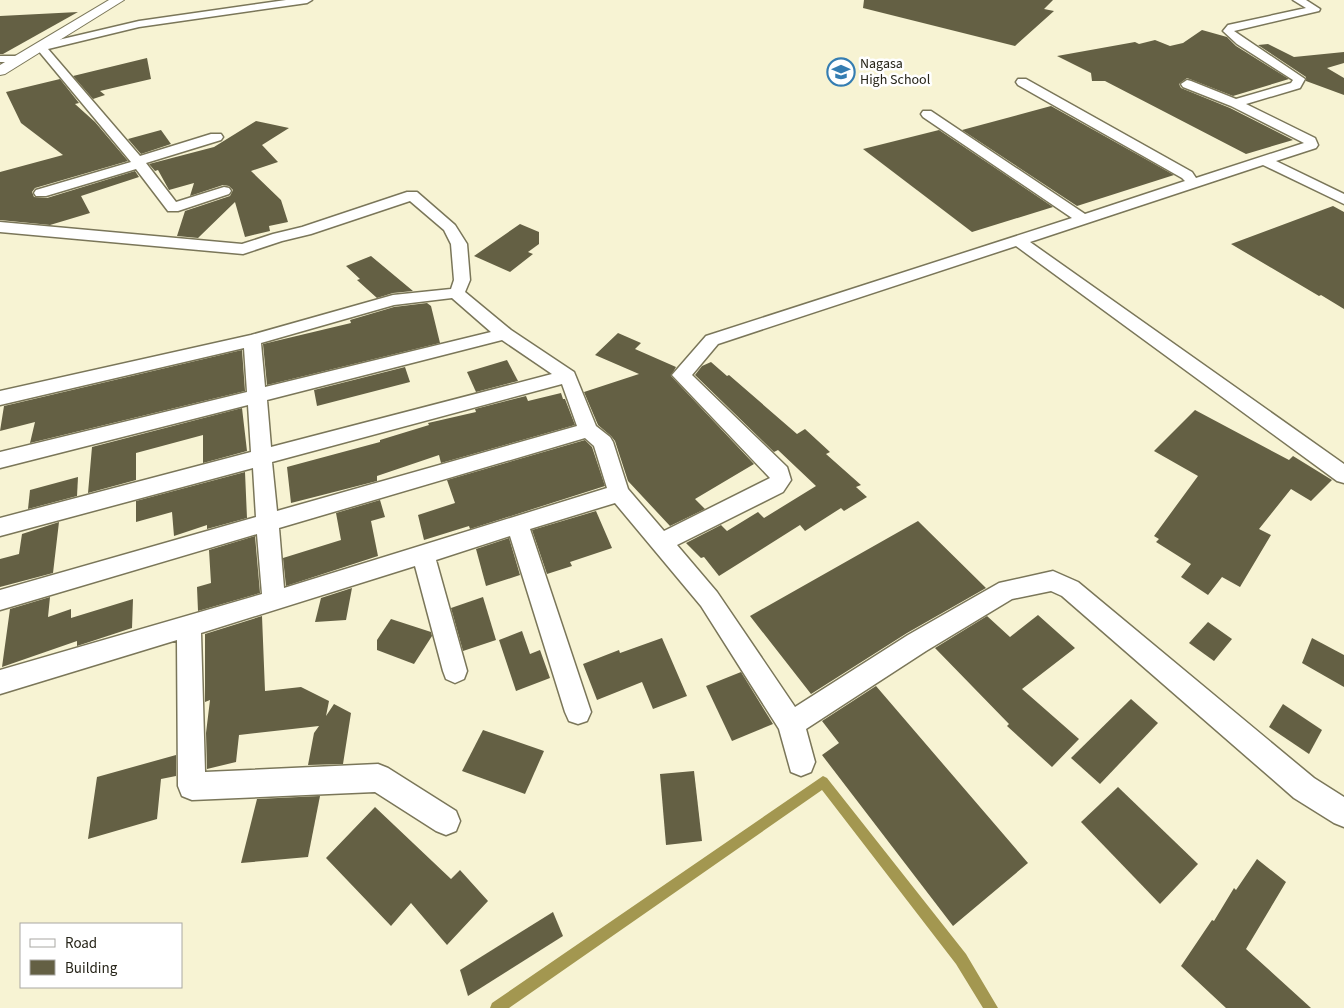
<svg xmlns="http://www.w3.org/2000/svg" width="1344" height="1008" font-family="'Source Sans 3',sans-serif">
<style>
.lines{fill:none;stroke-linecap:round;stroke-linejoin:round}
.stream{fill:#a39750;fill-rule:evenodd}
.building{fill:#646044}
.minor-casing{stroke:#7a7659;stroke-width:3}
.primary-casing{stroke:#7a7659;stroke-width:2}
.minor{fill:#fff;fill-rule:evenodd}
.primary{fill:#fff;fill-rule:evenodd}
.labels{text-anchor:middle;dominant-baseline:central;stroke-width:5;stroke-linejoin:round;paint-order:stroke}
.far-poi-label{font-size:14px;fill:#272519;stroke:#fff;text-anchor:start}
</style>
<rect width="100%" height="100%" fill="#f7f3d3"/>
<g class="lines">
<polygon class="stream" points="823,776 827,778 966,954 998,1008 983,1008 956,964 822,790 509,1008 490,1008 492,1003"/>
</g>
<g class="building">
<polygon points="864,0 1053,0 1044,9 1054,11 1015,46 863,8"/>
<polygon points="78,12 3,54 0,54 0,16"/>
<polygon points="1202,30 1227,37 1236,46 1289,79 1233,96 1187,78 1179,84 1181,88 1230,108 1293,140 1246,154 1105,81 1092,81 1091,73 1057,56 1135,42 1139,44 1155,40 1170,46 1183,43"/>
<polygon points="1268,44 1294,57 1344,52 1344,63 1327,68 1344,78 1344,95 1306,81 1306,77 1258,45"/>
<polygon points="147,58 151,79 100,91 105,95 93,99 73,76"/>
<polygon points="60,79 79,103 75,104 95,122 128,161 35,188 32,192 34,197 47,198 135,171 139,177 81,196 90,213 50,225 0,220 0,172 63,155 21,123 6,92"/>
<polygon points="1051,106 1174,175 1077,206 962,130"/>
<polygon points="256,121 289,128 262,145 278,162 251,171 281,200 288,222 269,226 270,231 245,237 235,202 198,238 177,236 185,211 230,196 233,190 229,186 223,185 190,196 194,183 169,190 158,170 155,171 149,164 214,147"/>
<polygon points="161,130 171,144 141,154 128,139"/>
<polygon points="939,130 1053,207 972,232 863,149"/>
<polygon points="1333,206 1344,212 1344,309 1321,295 1319,296 1231,244"/>
<polygon points="520,224 539,232 539,244 528,252 533,254 510,272 474,256"/>
<polygon points="371,256 413,291 393,293 377,298 357,280 360,279 346,266"/>
<polygon points="427,303 431,306 440,343 267,385 263,344 351,323 350,320 394,307"/>
<polygon points="618,333 641,343 635,349 676,367 671,376 754,464 695,499 705,509 670,526 628,481 615,441 611,436 598,425 584,392 639,374 595,355"/>
<polygon points="242,350 245,391 30,443 35,422 0,431 4,406"/>
<polygon points="507,360 518,381 476,392 467,372"/>
<polygon points="711,362 727,376 729,375 797,434 805,429 830,452 826,454 861,485 856,487 867,497 844,511 841,508 805,531 800,525 719,576 704,557 701,558 686,543 721,525 727,531 758,512 764,518 816,486 778,450 774,452 695,375 702,366"/>
<polygon points="405,367 410,382 317,406 314,390"/>
<polygon points="561,393 563,399 565,399 575,425 441,463 439,455 377,476 377,481 291,503 287,467 380,442 380,440 429,425 428,423 476,412 475,409 526,396 528,401"/>
<polygon points="242,408 247,451 203,463 203,435 136,453 136,480 88,493 92,447"/>
<polygon points="1195,410 1289,460 1293,456 1332,480 1311,501 1291,489 1259,529 1271,535 1240,587 1222,577 1208,595 1181,577 1191,564 1156,542 1159,539 1154,536 1198,476 1154,451"/>
<polygon points="585,440 592,447 605,486 470,529 469,526 424,540 418,515 455,503 447,480"/>
<polygon points="245,472 247,518 207,529 207,525 174,536 172,512 136,522 136,501"/>
<polygon points="78,477 77,496 28,509 30,490"/>
<polygon points="380,500 385,517 371,521 378,556 286,586 283,558 341,540 336,513"/>
<polygon points="596,511 612,548 570,562 572,566 547,574 532,530"/>
<polygon points="918,521 986,588 907,633 811,694 750,616"/>
<polygon points="59,522 53,573 0,587 0,559 19,554 22,534"/>
<polygon points="255,536 260,593 198,611 197,587 211,583 209,550"/>
<polygon points="509,538 520,575 486,586 476,549"/>
<polygon points="352,588 346,620 315,622 321,598"/>
<polygon points="50,597 48,617 71,609 71,618 133,599 132,628 77,646 77,641 2,667 10,609"/>
<polygon points="483,597 496,640 463,651 451,608"/>
<polygon points="1038,615 1075,648 1022,689 1079,739 1052,767 1007,726 1009,724 935,648 987,616 1010,637"/>
<polygon points="262,616 265,691 301,687 329,701 326,716 334,704 351,713 343,764 308,765 314,733 319,726 239,735 236,762 207,769 206,733 210,700 205,702 205,634"/>
<polygon points="391,619 431,632 432,636 414,664 377,650 377,640"/>
<polygon points="1208,622 1232,639 1214,661 1189,643"/>
<polygon points="522,631 530,654 540,650 550,678 516,691 499,640"/>
<polygon points="662,638 687,696 653,709 642,682 597,700 583,664 619,650 620,653"/>
<polygon points="1312,638 1344,655 1344,687 1302,663"/>
<polygon points="741,672 773,724 732,741 706,686"/>
<polygon points="876,686 1028,863 953,926 822,755 839,743 822,721"/>
<polygon points="1131,699 1158,723 1100,784 1071,758"/>
<polygon points="1283,704 1322,730 1309,754 1269,727"/>
<polygon points="483,730 544,751 525,794 462,771"/>
<polygon points="176,755 176,776 161,779 157,819 88,839 97,777"/>
<polygon points="694,771 702,841 666,845 660,774"/>
<polygon points="1118,787 1198,864 1160,904 1081,822"/>
<polygon points="320,796 308,857 241,863 257,799"/>
<polygon points="375,807 451,879 460,870 488,901 447,945 411,903 391,926 326,858"/>
<polygon points="1257,859 1286,882 1246,949 1311,1008 1226,1008 1181,966 1212,920 1214,921 1234,888 1236,890"/>
<polygon points="553,912 563,936 468,996 460,970"/>
</g>
<g class="lines">
<g class="minor-casing">
<g id="minor">
<polygon points="286,0 312,0 307,3 139,27 48,49 140,156 211,134 221,134 223,137 221,140 146,163 176,202 224,187 229,188 231,191 229,194 178,211 168,211 136,169 46,196 36,196 34,193 36,190 131,162 37,49 35,47 37,45 139,21"/>
<path d="M1293,0H1306L1320,9L1319,11L1234,31L1305,79L1300,88L1246,104L1315,138L1318,145L1316,148L1276,161L1344,194V204L1263,165L1030,242L1344,464V483L1337,481L1016,246L718,344L692,375L787,467L791,480L783,492L677,545L717,592L795,707L908,635L999,583L1053,571L1078,582L1314,778L1344,797V827L1334,823L1294,798L1062,596L1051,591L1012,599L926,651L806,729L815,762L811,772L801,776L791,772L779,729L701,606L615,503L530,529L591,712L587,721L578,724L569,721L565,712L510,536L436,560L467,671L464,679L455,683L446,679L443,671L415,566L201,633L205,772L378,764L388,768L456,811L460,821L456,831L446,835L436,831L375,792L192,800L182,796L178,786L177,640L0,694V670L262,594L257,534L0,610V590L256,517L253,468L0,536V518L251,452L248,405L0,468V452L247,392L244,348L0,405V391L251,335L393,295L451,289L454,280L451,244L444,230L410,201L311,234L282,241L243,254L0,232V222L242,244L273,234L302,227L407,192H417L455,225L467,244L470,280L465,292L511,330L574,372L596,426L610,437L613,442L628,489L664,531L770,478L672,375L706,336L1072,218L923,117L921,114L923,111H931L1085,214L1185,181L1182,178L1018,85L1016,82L1018,79H1026L1192,172L1196,178L1304,143L1231,106L1183,87L1181,84L1187,80L1191,81L1236,99L1291,83L1293,80L1237,44L1223,31L1228,25L1306,8ZM452,298L491,332L265,387L261,343L394,305ZM502,340L552,374L271,447L267,400ZM562,384L577,426L277,511L272,462ZM585,438L594,446L607,488L284,588L279,528Z"/>
<polygon points="0,56 21,56 27,59 21,62 0,62"/>
</g>
</g>
<g class="primary-casing">
<polygon id="primary" points="109,0 124,0 5,74 0,75 0,65"/>
</g>
<use href="#minor" class="minor"/>
<use href="#primary" class="primary"/>
</g>
<defs>
<g id="school-ring" transform="scale(1.4375)"><circle r="9.5" fill="#fff" stroke="#357db2" stroke-width="1.5"/><path d="M0-5L7-2L0 1L-7-2ZM-4 1L0 2.5L4 1V4Q0 6-4 4Z" fill="#357db2"/></g>
</defs>
<g fill-rule="evenodd">
<use href="#school-ring" x="841" y="72"/>
</g>
<g class="labels">
<g class="far-poi-label">
<text x="860" y="64">Nagasa<tspan x="860" dy="16">High School</tspan></text>
</g>
</g>
<rect x="20" y="923" width="162" height="65" fill="#ffffff" stroke="#a9a8a3"/>
<rect x="30" y="939" width="25" height="8" fill="#ffffff" stroke="#a9a8a3"/>
<text x="65" y="948" font-size="15" fill="#272519">Road</text>
<rect x="30" y="960" width="25" height="15" fill="#646044" stroke="#a9a8a3"/>
<text x="65" y="973" font-size="15" fill="#272519">Building</text>
</svg>
